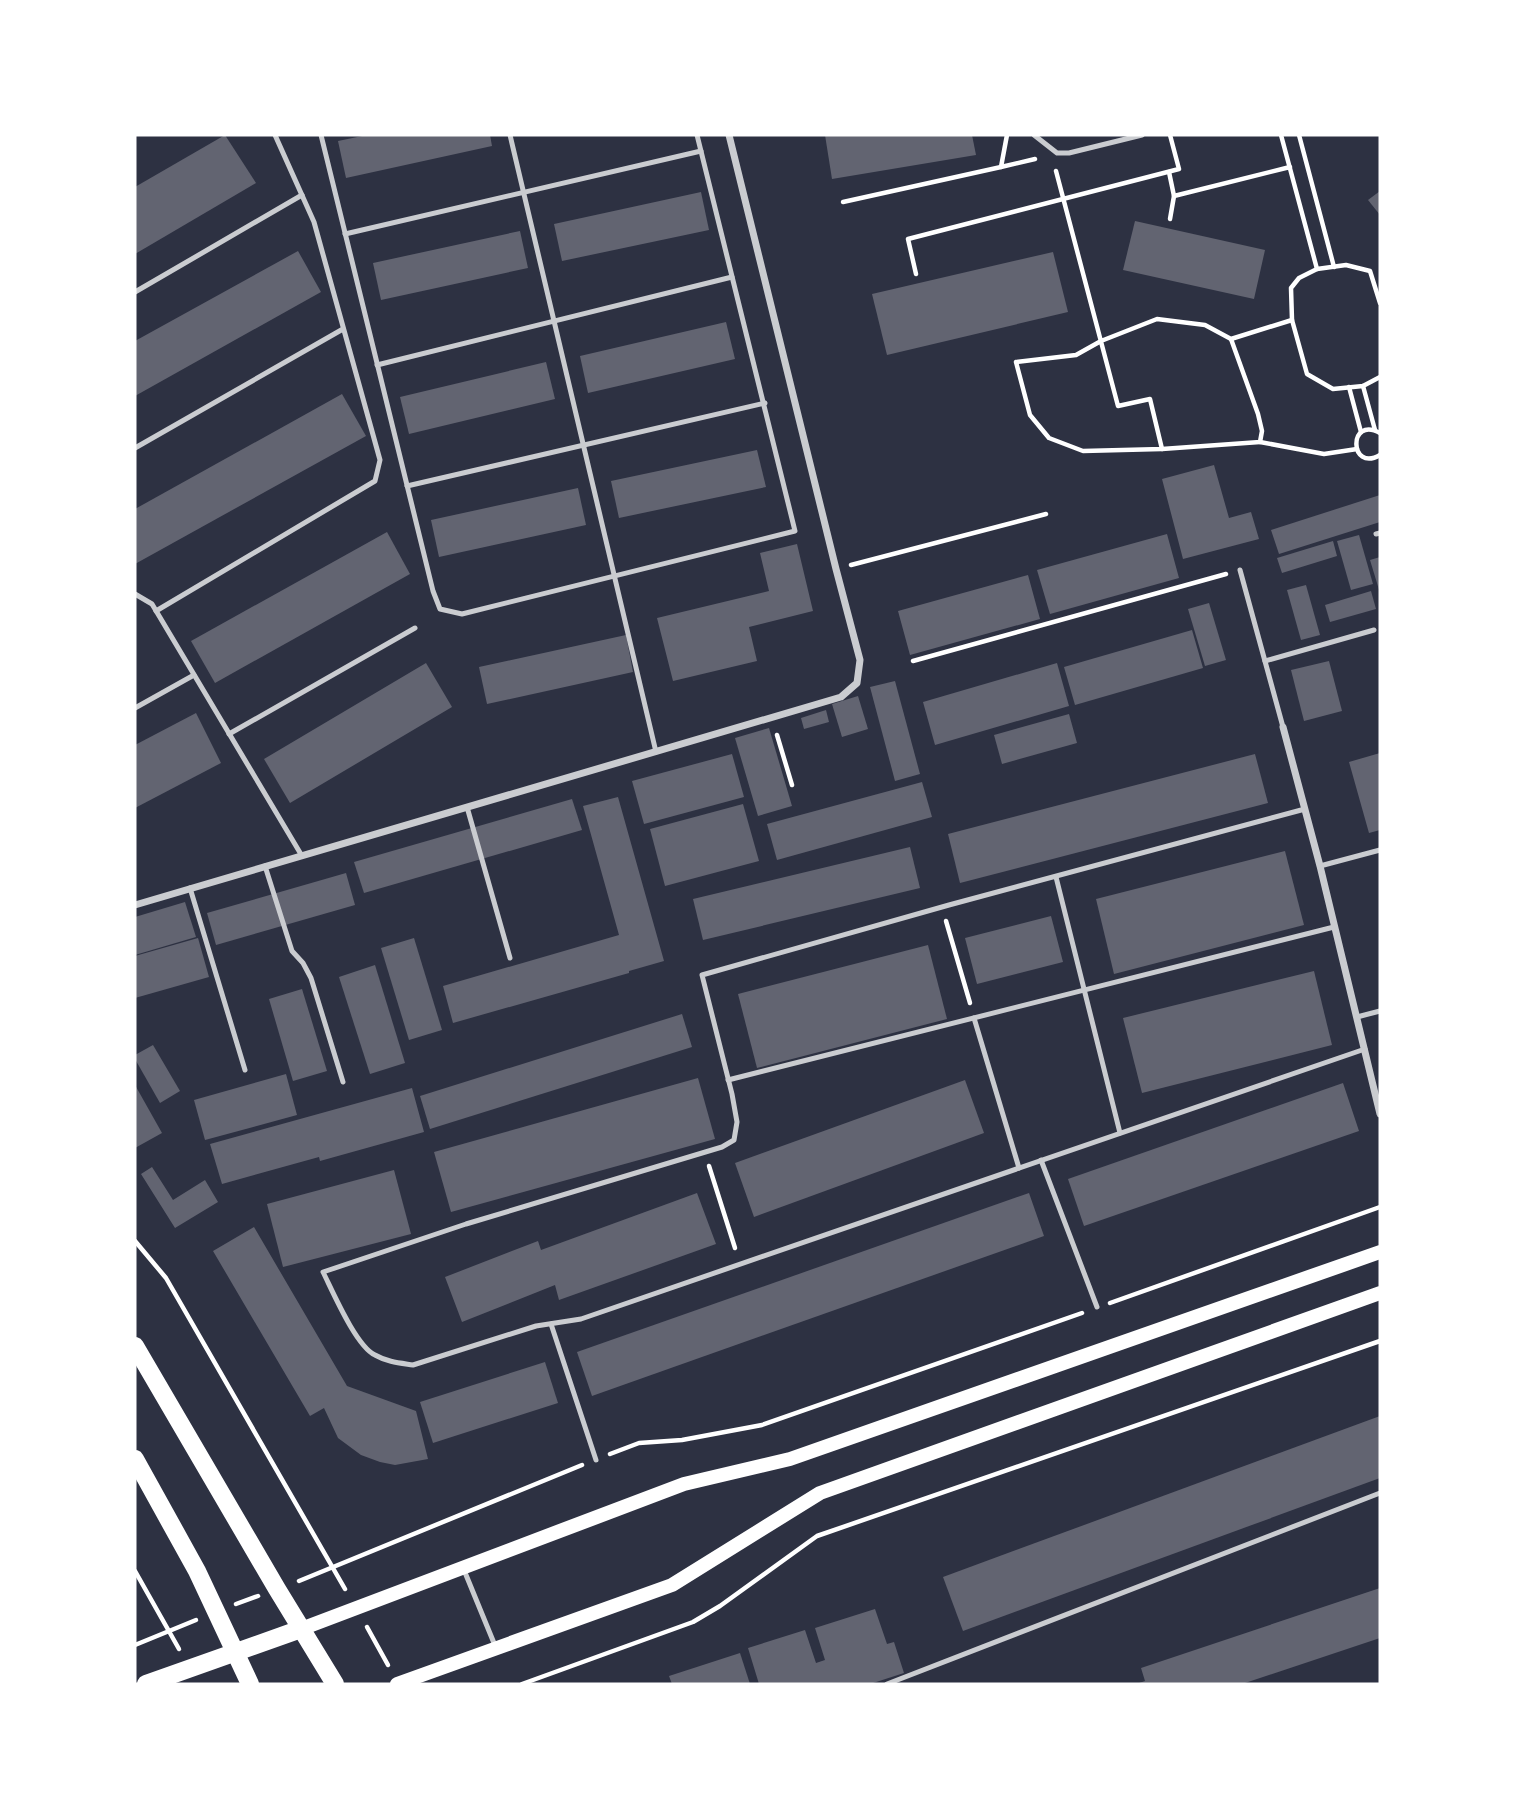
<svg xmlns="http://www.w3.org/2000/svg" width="1515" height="1819" font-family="'Nunito Sans',sans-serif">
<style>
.building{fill:#626471}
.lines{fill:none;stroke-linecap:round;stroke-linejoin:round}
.path{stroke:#fff;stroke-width:4.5}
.service{stroke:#caccd0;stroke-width:5}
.minor{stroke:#caccd0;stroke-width:7}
.secondary{stroke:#fff;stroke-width:14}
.primary{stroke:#fff;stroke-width:18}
</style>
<rect width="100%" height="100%" fill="#2d3142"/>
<g class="building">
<polygon points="225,135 256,183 135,254 135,187"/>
<polygon points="367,135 490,135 492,146 346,178 338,141"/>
<polygon points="825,135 972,135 976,155 832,179"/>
<polygon points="1380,191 1380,215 1368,200"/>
<polygon points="701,192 709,230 562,261 554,224"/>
<polygon points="1135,221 1265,250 1254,299 1123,270"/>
<polygon points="520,231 528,268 381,300 373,263"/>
<polygon points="298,251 321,292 135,396 135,341"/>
<polygon points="1053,252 1068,312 887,355 872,294"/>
<polygon points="726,322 735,359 588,393 580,356"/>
<polygon points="546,362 555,399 409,434 400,397"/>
<polygon points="342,394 366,436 135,564 135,509"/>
<polygon points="757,450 766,487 619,518 611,481"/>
<polygon points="1214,465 1229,518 1251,512 1259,539 1183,559 1162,479"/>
<polygon points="578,488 586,525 439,557 431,520"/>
<polygon points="1380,495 1380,522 1279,554 1271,530"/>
<polygon points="387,532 410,574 215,683 191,641"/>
<polygon points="1167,534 1179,578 1050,614 1037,570"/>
<polygon points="1359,535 1373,584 1351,590 1337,541"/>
<polygon points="1333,541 1337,556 1282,573 1277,558"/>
<polygon points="797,544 813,611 749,627 757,661 673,681 657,618 769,591 760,553"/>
<polygon points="1380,557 1380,593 1370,560"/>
<polygon points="1028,575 1040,619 910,655 898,611"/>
<polygon points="1306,585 1320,635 1301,640 1287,590"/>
<polygon points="1371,591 1376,609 1330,622 1325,605"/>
<polygon points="1209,603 1226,660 1205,666 1188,609"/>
<polygon points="1192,630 1203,668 1075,705 1064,667"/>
<polygon points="626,635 633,672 487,704 479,667"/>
<polygon points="1329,661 1342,711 1304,721 1291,670"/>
<polygon points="426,663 452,707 290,803 264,759"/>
<polygon points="1057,663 1069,706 935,745 923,702"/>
<polygon points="895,681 920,774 895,781 870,687"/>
<polygon points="858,696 868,729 842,737 832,704"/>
<polygon points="826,710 829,722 804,729 801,718"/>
<polygon points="196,713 221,763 135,808 135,745"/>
<polygon points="1069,714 1077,743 1002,764 994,735"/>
<polygon points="769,728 792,806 758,816 735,738"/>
<polygon points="1380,753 1380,830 1369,833 1349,762"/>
<polygon points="732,754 744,797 644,824 632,781"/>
<polygon points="1255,754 1268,803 960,883 948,834"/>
<polygon points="922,782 932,817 777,860 767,824"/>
<polygon points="618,797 664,961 629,971 629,973 453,1023 443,986 619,935 583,806"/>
<polygon points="572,799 582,830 364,893 354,862"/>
<polygon points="743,804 759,861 665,886 650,829"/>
<polygon points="910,847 920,888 703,940 693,899"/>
<polygon points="1285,851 1304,925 1114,974 1096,899"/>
<polygon points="346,873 355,905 216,945 207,913"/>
<polygon points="185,902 196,937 135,955 135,917"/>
<polygon points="1051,916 1063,962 977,984 965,938"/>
<polygon points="198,938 209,977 135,998 135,956"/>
<polygon points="414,938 442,1030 409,1040 381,948"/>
<polygon points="928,945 947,1019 757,1068 738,994"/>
<polygon points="375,965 405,1063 370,1074 339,977"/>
<polygon points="1314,971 1332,1045 1142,1093 1123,1018"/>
<polygon points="302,989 327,1071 293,1081 269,999"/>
<polygon points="682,1014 692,1047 430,1129 420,1096"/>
<polygon points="153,1045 180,1091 160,1103 135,1059 135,1055"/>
<polygon points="286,1074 297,1115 205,1140 194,1100"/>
<polygon points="698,1078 715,1139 451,1212 434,1152"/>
<polygon points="965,1080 984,1133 754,1217 735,1163"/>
<polygon points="1343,1083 1359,1131 1084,1226 1068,1179"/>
<polygon points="135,1085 162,1133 135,1148"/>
<polygon points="412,1088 424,1132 320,1161 319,1157 222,1184 210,1144"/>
<polygon points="152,1167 173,1200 205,1180 218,1202 175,1228 141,1174"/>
<polygon points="394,1170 411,1234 283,1267 267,1204"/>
<polygon points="697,1193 716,1244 559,1300 555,1285 462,1322 445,1277 538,1241 541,1250"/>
<polygon points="1029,1193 1044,1236 592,1396 577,1352"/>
<polygon points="254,1227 347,1386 416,1411 428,1459 395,1465 380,1462 361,1455 338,1438 324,1408 310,1416 213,1251"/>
<polygon points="545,1362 558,1403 433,1443 420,1402"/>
<polygon points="1380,1416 1380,1478 963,1631 943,1577"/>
<polygon points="1380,1588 1380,1638 1242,1684 1136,1684 1145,1681 1141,1668"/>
<polygon points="875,1609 887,1644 894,1642 904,1673 870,1684 759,1684 748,1648 805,1630 816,1663 825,1660 815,1628"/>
<polygon points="740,1653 750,1684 672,1684 669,1676"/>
</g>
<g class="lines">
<g class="path">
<polyline points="1007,135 1001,167 1035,159"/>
<polyline points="1281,135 1317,269"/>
<polyline points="1299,135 1334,267"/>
<polyline points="1056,171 1118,406 1150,399 1162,449 1083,451 1049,438 1030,415 1016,362 1076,355 1101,341 1157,319 1205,325 1231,339 1292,320"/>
<polyline points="1169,172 1174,196 1170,219"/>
<polyline points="1174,196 1290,167"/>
<polyline points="843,202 1001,167"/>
<polyline points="916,274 908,239 1179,169 1170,135"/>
<polyline points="1380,303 1370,271 1346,265 1317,269 1299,278 1291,288 1292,320 1307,374 1333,389 1363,386 1380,377"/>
<polyline points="1363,386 1375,430"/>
<polyline points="1349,387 1361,432"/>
<path d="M1380,433C1348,415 1349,473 1380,455"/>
<polyline points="1260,442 1324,454 1357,449"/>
<polyline points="1162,449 1260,442 1262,431 1258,414 1231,339"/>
<polyline points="851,565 1046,514"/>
<polyline points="913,661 1226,574"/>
<polyline points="777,735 792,785"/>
<polyline points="946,921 970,1003"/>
<polyline points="709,1166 735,1248"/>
<polyline points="135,1241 166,1278 345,1589"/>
<polyline points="1110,1303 1380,1207"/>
<polyline points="610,1454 639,1443 682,1440 762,1425 1082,1313"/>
<polyline points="135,1571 179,1649"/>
<polyline points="299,1581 582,1465"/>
<polyline points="236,1604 258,1596"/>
<polyline points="367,1627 388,1665"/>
<polyline points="135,1645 196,1620"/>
<polyline points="522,1684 693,1622 720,1606 817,1536 1380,1341"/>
</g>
<g class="service">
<polyline points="321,135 433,591 440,609 462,614 795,531 697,135"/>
<polyline points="510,135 656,752"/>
<polyline points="1034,135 1057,153 1069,153 1142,135"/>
<polyline points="345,234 701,151"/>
<polyline points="135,292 302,195"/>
<polyline points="377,365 732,277"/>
<polyline points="135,448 343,329"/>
<polyline points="407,486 765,403"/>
<polyline points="1376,534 1380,533"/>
<polyline points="1240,570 1283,727"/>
<polyline points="135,594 152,604 302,856"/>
<polyline points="156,611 375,481 380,460 314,222 275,135"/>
<polyline points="1265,661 1374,630"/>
<polyline points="135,708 194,675"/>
<polyline points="229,734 415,628"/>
<polyline points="467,807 510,958"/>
<path d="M1305,809L949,905L702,975L732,1094L737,1122L734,1140L722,1147L466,1224L323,1272C333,1292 356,1346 375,1355C387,1362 400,1363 413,1365L536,1326L581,1319L1365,1049"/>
<polyline points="265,866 292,951 303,963 311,978 343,1082"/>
<polyline points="1320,866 1380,850"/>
<polyline points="1056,877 1120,1133"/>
<polyline points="190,888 245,1070"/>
<polyline points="1357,1017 1380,1011"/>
<polyline points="974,1018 1019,1168"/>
<polyline points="728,1080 1334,927"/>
<polyline points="1041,1160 1097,1307"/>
<polyline points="551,1324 596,1460"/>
<polyline points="464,1570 496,1648"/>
<polyline points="887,1684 1380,1493"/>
</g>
<g class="minor">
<polyline points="1283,727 1320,866 1380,1114"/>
<polyline points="135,905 841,697 857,683 860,660 836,569 729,135"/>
</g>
<g class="secondary">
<polyline points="301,1629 684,1484 790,1459 1380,1252"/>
<polyline points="397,1684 672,1585 820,1493 1380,1293"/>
</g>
<g class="primary">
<polyline points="135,1346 277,1589 335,1684"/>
<polyline points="135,1459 197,1571 250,1684"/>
<polyline points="146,1684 301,1629"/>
</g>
</g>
<rect width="1515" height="1819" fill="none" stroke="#ffffff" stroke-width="273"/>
</svg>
